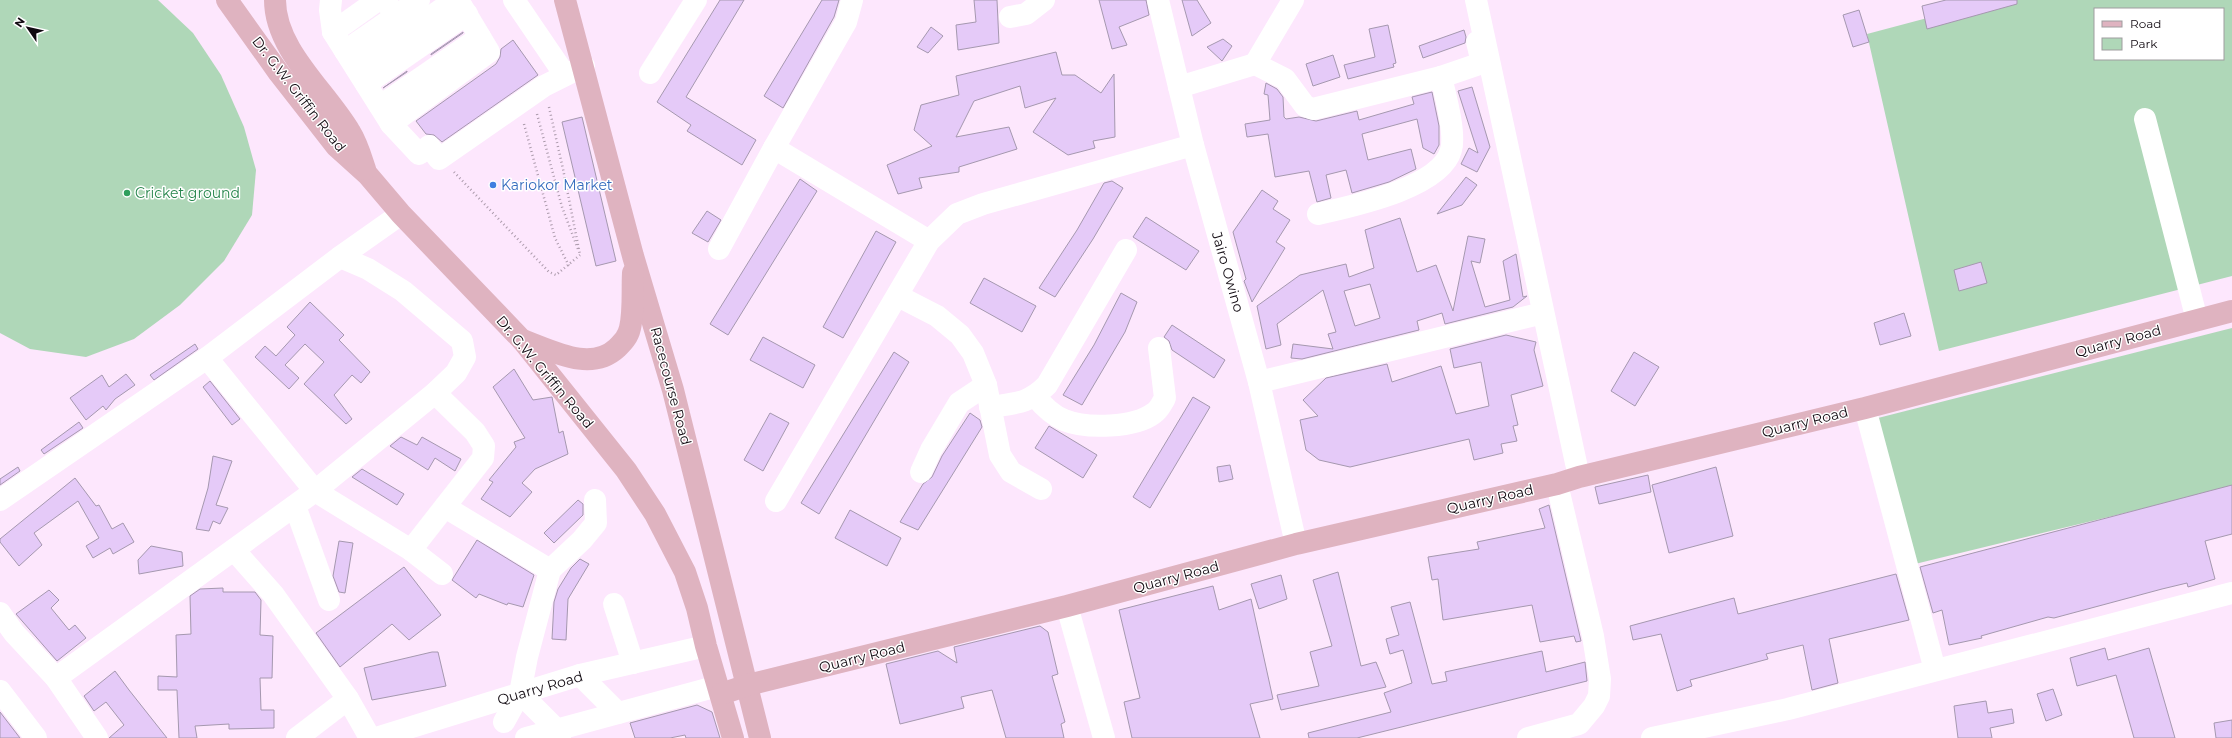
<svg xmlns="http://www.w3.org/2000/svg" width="2232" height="738" font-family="Montserrat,sans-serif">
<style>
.green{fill:#afd7b8;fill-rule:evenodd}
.building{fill:#e5caf8;stroke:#a598af;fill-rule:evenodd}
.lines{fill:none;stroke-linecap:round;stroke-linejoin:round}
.path{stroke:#ac9bac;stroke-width:2.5;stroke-dasharray:1 3;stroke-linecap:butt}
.minor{stroke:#fff;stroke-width:22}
.major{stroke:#dfb3c0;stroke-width:22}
.shop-dot{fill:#3f7fe0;stroke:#fff;stroke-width:1.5}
.leisure-dot{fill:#2e9e5b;stroke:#fff;stroke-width:1.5}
.labels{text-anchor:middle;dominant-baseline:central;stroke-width:3;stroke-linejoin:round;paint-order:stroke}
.street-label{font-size:14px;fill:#100910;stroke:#fff}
.shop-label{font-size:14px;fill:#366cbe;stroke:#fff;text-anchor:start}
.leisure-label{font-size:14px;fill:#27864d;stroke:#fff;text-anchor:start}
</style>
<rect width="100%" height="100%" fill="#fde7fd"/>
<g class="green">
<polygon points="0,0 158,0 193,33 221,75 244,127 256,170 252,215 224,261 180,305 134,339 86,357 30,349 0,333"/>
<path d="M1995,0H2232V276L1939,351L1867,34ZM2095,9H2223V59H2095Z"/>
<polygon points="2232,328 2232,487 1915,564 1878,418"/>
</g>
<g class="building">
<polygon points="720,0 744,0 686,97 756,140 742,165 687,131 691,125 657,102"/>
<polygon points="822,0 839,0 834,17 783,108 764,96"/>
<polygon points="974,0 997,0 999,43 958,50 956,25 976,22"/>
<polygon points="1099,0 1146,0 1149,15 1119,27 1127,45 1112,49"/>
<polygon points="1182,0 1197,0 1211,23 1192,36"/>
<polygon points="1946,0 2017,0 2017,4 1927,29 1922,6"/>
<polygon points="1859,10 1869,42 1853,47 1843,15"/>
<polygon points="1388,25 1396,63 1393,64 1394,67 1348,79 1344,65 1375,57 1369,29"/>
<polygon points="931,27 943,36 928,53 917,47"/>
<polygon points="1464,30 1466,37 1465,43 1423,58 1419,46"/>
<polygon points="463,32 463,33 431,55 431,54"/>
<polygon points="1223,39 1232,46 1222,61 1207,47"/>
<polygon points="513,40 538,75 442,142 434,135 426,134 416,121 496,64 500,57 501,49"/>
<polygon points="1056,52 1062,75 1075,75 1101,93 1114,74 1115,137 1093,141 1095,148 1068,155 1033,132 1056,98 1025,108 1020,86 974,101 956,137 1009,127 1017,149 959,167 959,172 919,178 922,188 898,194 887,165 932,146 914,130 921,105 959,95 956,76"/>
<polygon points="1333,55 1340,77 1313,86 1306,64"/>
<polygon points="407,71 407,72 383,88"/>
<polygon points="1266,83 1277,89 1283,97 1284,117 1286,119 1299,117 1316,121 1357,111 1359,120 1414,104 1412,97 1432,92 1439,126 1439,145 1434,154 1423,148 1417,119 1362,134 1368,160 1411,149 1416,169 1389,182 1352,193 1346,170 1326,175 1331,198 1317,202 1309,171 1275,177 1268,134 1247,137 1245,124 1270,120 1268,95 1264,94"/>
<polygon points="1472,87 1490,147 1477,172 1461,164 1469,148 1478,153 1458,91"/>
<polygon points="582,117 616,261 596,266 562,122"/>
<polygon points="1466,177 1477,185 1462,205 1437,214"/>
<polygon points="800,179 817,191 728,335 710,324"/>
<polygon points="1112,181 1123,188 1093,239 1055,297 1039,288 1077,230 1104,183"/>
<polygon points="1262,190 1278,201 1273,209 1290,220 1276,242 1285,248 1252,302 1244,281 1246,279 1233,232"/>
<polygon points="707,211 721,220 708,242 692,233"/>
<polygon points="1146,217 1199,251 1186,270 1133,237"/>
<path d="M1400,218L1417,272L1436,265L1453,311L1468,236L1485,239L1480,263L1471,261L1485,307L1510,300L1503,261L1516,254L1523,297L1527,296L1513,307L1445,324L1442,313L1417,321L1419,330L1302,359L1291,358L1293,344L1333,349L1328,334L1336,332L1323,290L1277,324L1281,345L1266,349L1257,306L1300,275L1346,264L1349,277L1374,268L1365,230ZM1370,284L1380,318L1355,326L1344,291Z"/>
<polygon points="876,231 896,242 843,338 823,327"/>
<polygon points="1981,262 1987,283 1959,291 1954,270"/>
<polygon points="984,278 1036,306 1022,332 970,303"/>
<polygon points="1121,293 1137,302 1125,332 1082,405 1063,395 1094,345"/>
<polygon points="310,302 344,335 339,340 370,372 361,383 352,375 334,395 352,419 346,424 304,384 324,362 305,344 285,365 299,378 289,389 255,357 265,346 276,356 295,335 287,327"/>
<polygon points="1904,313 1911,336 1880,345 1874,323"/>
<polygon points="1172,325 1225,360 1214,378 1172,350 1169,341 1164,337"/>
<polygon points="1506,335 1536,342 1534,350 1543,386 1511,395 1518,425 1513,426 1517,441 1501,444 1503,453 1474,460 1469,439 1350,467 1319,460 1306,450 1300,420 1318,416 1303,400 1326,378 1387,364 1392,382 1441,366 1456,414 1489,406 1481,362 1454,368 1450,349"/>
<polygon points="763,337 815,365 803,388 750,360"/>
<polygon points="195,344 198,349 154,380 150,375"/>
<polygon points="894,352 909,362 819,514 801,503"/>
<polygon points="1634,352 1659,367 1635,406 1611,391"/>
<polygon points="514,369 533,400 552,397 559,433 563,431 568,454 535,469 522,483 532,492 510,517 481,499 493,482 489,480 516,447 514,442 525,438 493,387"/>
<polygon points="126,374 135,385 115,399 106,410 103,406 86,420 70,398 102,375 109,387"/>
<polygon points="210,381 240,419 232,425 203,387"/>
<polygon points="1193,397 1210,407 1150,508 1133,497"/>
<polygon points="770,413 789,423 763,471 744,460"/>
<polygon points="970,413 980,420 982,427 918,530 900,522 923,484 932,477 942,456"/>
<polygon points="79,422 83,428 44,454 41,450"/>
<polygon points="1049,426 1097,455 1083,478 1035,448"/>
<polygon points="401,437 417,445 422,437 461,459 455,471 435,458 428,470 390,446"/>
<polygon points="213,456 232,461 216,505 228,508 220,524 213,521 209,531 196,529 208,488"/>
<polygon points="1230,465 1233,479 1219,482 1217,467"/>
<polygon points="18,467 20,471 0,485 0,479"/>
<polygon points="1716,467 1733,536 1669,553 1652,485"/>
<polygon points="362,469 404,494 397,505 352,477"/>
<polygon points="1648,475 1651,492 1599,504 1595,487"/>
<polygon points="75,478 96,506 99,505 112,529 123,523 134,542 113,554 110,548 93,558 86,546 99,538 78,501 34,533 42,545 19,566 0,542 0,539"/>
<polygon points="2232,485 2232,534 2205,541 2215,579 2188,587 2187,583 2162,589 2054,618 2048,617 1981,636 1982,638 1949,645 1942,610 1933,613 1920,567"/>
<polygon points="578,500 583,504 583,515 554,543 544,533"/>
<polygon points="1549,505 1581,641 1576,642 1574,636 1540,642 1532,605 1443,620 1438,579 1432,580 1428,557 1479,549 1477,542 1545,528 1539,509"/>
<polygon points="850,510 901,538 887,566 835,538"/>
<polygon points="477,540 534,575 523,607 508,603 507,605 479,594 476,598 452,580"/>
<polygon points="339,541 353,543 345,593 339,592 333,576"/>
<polygon points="151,546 182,552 183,566 139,574 138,560"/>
<polygon points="580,559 589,564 568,599 566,640 552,639 554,602 558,589 571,568"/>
<polygon points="404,567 441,615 409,640 392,624 340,667 316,633"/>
<polygon points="1338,572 1361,666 1376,662 1386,687 1281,710 1277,695 1319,686 1310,652 1332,646 1313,580"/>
<polygon points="1896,574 1909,620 1829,639 1838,683 1812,690 1803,645 1766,654 1768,659 1690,680 1692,686 1677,691 1661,634 1633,640 1630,626 1734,598 1738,614"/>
<polygon points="1281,575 1287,599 1259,609 1251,584"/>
<polygon points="1213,586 1219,610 1251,599 1273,699 1250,704 1260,738 1132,738 1124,702 1140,698 1119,610"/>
<polygon points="223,588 223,592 255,592 261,600 260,635 273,636 272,678 260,678 261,710 274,710 274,728 229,729 229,724 195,726 197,738 179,738 177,690 158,690 158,676 177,677 176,635 191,634 190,596 200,589"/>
<polygon points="49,590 59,600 51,608 69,630 75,625 86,638 57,661 16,614"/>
<polygon points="1410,602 1432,684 1447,681 1445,672 1542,651 1546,672 1585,662 1587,681 1357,738 1309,738 1308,733 1391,712 1384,693 1412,683 1403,650 1390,654 1386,639 1399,635 1391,607"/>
<polygon points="1040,626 1048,632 1058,674 1052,676 1065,722 1061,724 1064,738 1006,738 992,690 961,697 964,708 900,724 886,664 938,651 957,663 954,647"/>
<polygon points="2105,648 2108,660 2149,648 2175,738 2134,738 2116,675 2077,686 2070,658"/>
<polygon points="432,652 438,652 446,686 372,700 364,668"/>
<polygon points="115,671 129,690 167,738 109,738 124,725 106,702 94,711 84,696"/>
<polygon points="2053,689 2062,715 2046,721 2037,694"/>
<polygon points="1986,701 1988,713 2012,709 2014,723 1990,728 1992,738 1958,738 1954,706"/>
<polygon points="697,705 712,712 720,738 686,738 685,735 670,738 635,738 630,723"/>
<polygon points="0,712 20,738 0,738"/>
<polygon points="2232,720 2232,738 2216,738 2214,723"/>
</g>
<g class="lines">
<g class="path">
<polyline points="549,107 563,169 580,255"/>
<polyline points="537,114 562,207 578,249"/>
<polyline points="524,124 555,238 569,266"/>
<polyline points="454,172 549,272 556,275 580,255"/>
</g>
<g class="minor">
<polyline points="331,0 330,10 333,32 391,124 419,154 429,146 439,159 544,86 584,66"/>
<polyline points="385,0 414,46"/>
<polyline points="514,0 565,75"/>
<polyline points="1158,0 1193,145 1259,382 1296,544"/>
<path d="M1293,0L1255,64L1285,79L1305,106L1313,109L1441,77C1445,94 1456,134 1451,150C1441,188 1352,206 1318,214"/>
<polyline points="1476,0 1579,477"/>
<polyline points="1010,17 1026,14 1044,0"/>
<polyline points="333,32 378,0"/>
<polyline points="345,51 419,0"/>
<polyline points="356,68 455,0"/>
<polyline points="650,73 696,0"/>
<polyline points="1441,77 1482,63 1477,42"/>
<polyline points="366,84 467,14"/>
<polyline points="1179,87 1255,64"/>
<polyline points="380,106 480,37"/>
<polyline points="2145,119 2197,320"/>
<polyline points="391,124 489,52 458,0"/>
<polyline points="774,148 929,241"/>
<polyline points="719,249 774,148 846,22 852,0"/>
<polyline points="898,296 937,316 960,335 973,353 986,385 1000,455 1011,472 1041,489"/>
<polyline points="207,358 315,491 411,550 442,574"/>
<polyline points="1259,382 1543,313"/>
<path d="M1035,396C1043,406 1052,415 1064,420C1086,429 1135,428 1154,413C1159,410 1162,403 1165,398L1159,348"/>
<path d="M990,407C1016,403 1028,404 1047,385L1126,250"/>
<polyline points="1865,408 1935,670"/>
<polyline points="921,472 931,450 959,403 986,385"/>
<polyline points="0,500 207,358 340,257 401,214"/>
<polyline points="776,501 929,241 957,214 983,204 1193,145"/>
<polyline points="295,506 329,600"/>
<polyline points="445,507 550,570 527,657 520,693 504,722"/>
<polyline points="234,550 273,594 348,699 370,738"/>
<polyline points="411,550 483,458 484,446 475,432 435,393"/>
<polyline points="550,570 582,540 596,523 595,500"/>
<polyline points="614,604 633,663"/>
<polyline points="1067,606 1104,738"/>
<polyline points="0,613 14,633 56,678 97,738"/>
<polyline points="580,675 618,713"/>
<polyline points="56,678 315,491 435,393 456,373 465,357 462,341 403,291 368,269 340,257"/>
<polyline points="0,691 36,738"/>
<polyline points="520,693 557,730 560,738"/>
<polyline points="297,738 348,699"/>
<polyline points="376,738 580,675 706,646"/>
<polyline points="526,738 718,686"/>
<polyline points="1528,738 1579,724 1594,706 1599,696 1600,679 1593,636 1557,484"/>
<polyline points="1652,738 1788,709 2232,593"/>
</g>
<g class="major">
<polyline points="227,0 279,73 336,146 367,174 401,214 522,340 626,470 655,514 685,572 697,608 706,646 733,738"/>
<path d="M275,0C275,50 326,91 350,132C357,143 361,157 365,169"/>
<polyline points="565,0 633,256 673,390 760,738"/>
<path d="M522,340C551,350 590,373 617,348C623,342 628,337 630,328C634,311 632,290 633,273"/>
<polyline points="721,694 748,685 1067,606 1296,544 1557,484 1579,477 1865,408 2232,311"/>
</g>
</g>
<circle class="shop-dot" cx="493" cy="185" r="4"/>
<circle class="leisure-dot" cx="127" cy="193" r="4"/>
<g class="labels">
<g class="street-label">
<text transform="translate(299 94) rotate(52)">Dr. G.W. Griffin Road</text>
<text transform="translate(1228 272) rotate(74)">Jairo Owino</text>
<text transform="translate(2118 341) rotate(-15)">Quarry Road</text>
<text transform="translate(545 372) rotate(50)">Dr. G.W. Griffin Road</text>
<text transform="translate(671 386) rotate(75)">Racecourse Road</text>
<text transform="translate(1805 422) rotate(-14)">Quarry Road</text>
<text transform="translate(1490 499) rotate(-13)">Quarry Road</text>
<text transform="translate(1176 577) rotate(-15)">Quarry Road</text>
<text transform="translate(862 657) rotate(-14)">Quarry Road</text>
<text transform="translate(540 688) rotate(-16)">Quarry Road</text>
</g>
<g class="shop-label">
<text x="501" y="185">Kariokor Market</text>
</g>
<g class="leisure-label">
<text x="135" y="193">Cricket ground</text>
</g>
</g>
<rect x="2094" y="8" width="130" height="52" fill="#ffffff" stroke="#9f9d9f"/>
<rect x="2102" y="21" width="20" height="6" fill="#dfb3c0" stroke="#9f9d9f"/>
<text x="2130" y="28" font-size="12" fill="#100910">Road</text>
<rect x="2102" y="38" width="20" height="12" fill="#afd7b8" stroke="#9f9d9f"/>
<text x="2130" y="48" font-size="12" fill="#100910">Park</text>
<g transform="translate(28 28) rotate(304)" stroke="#ffffff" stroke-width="3" paint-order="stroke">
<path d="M0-3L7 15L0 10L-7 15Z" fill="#100910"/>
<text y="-6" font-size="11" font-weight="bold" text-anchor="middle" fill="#100910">N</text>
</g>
</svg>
